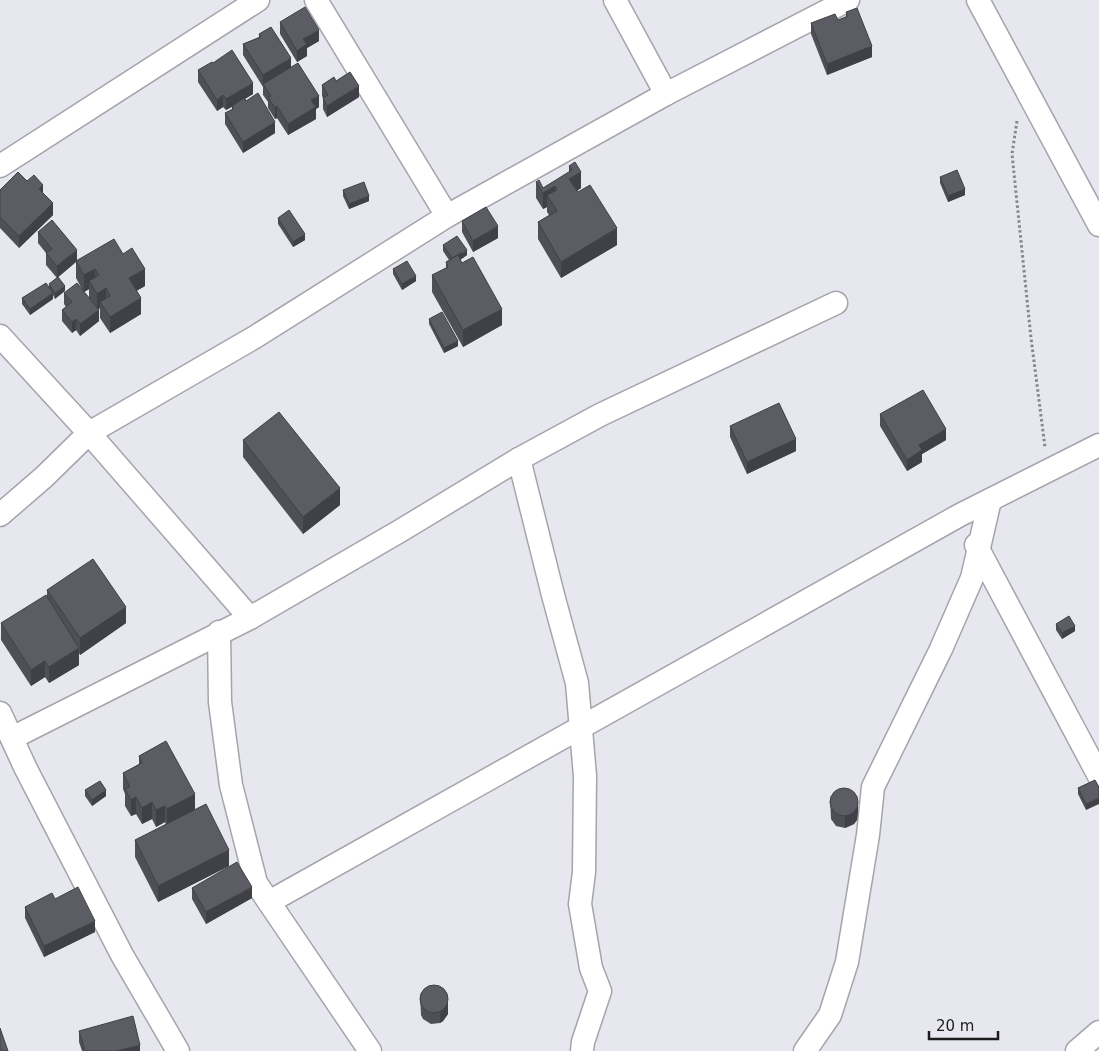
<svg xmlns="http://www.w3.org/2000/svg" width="1099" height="1051" font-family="'DejaVu Sans',sans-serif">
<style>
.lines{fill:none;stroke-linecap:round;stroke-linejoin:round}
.minor-casing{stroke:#a5a4ac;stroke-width:25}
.path{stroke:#86868b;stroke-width:3;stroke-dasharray:2.5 2.5;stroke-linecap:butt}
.minor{stroke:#fff;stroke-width:22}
.wall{fill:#4f5056;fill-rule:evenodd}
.shaded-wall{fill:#404146}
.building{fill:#5c5d64;stroke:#404146}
</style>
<rect width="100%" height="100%" fill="#e7e7ef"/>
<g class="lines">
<g class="minor-casing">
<g id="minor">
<polyline points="615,0 666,94"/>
<polyline points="978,0 1099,225"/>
<polyline points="0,166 258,0"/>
<polyline points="447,216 666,94 848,0"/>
<polyline points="0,336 89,433 250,618"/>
<polyline points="519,459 553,595 577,683 585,776 584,872 580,904 591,968 600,991 583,1042 582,1051"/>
<polyline points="0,515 44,477 89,433 255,337 447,216 316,0"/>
<polyline points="976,545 1099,776"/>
<polyline points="219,632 220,702 231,785 256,883 370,1051"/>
<polyline points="0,713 26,769 122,955 178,1051"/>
<polyline points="12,738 250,618 400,531 519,459 600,415 836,303"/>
<polyline points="269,902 960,515 1099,445"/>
<polyline points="805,1051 830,1015 847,962 868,835 873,787 941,649 972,578 990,500"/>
<polyline points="1077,1051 1099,1032"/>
</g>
</g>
<polyline class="path" points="1017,121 1012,154 1031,338 1045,447"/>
<use href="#minor" class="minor"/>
</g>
<g class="wall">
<polygon points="846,12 872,57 827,75 811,34 811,23 838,20 846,17"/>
<polygon points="280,22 319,41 307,48 307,56 297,62 280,34"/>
<polygon points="259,34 291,67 319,107 316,109 316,119 288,135 277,118 275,119 268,108 268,102 263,95 263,86 263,87 243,55 243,44 259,37"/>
<polygon points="198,70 253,94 245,99 275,133 243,153 225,124 225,113 232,110 232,107 226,110 223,107 217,111 198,82"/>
<polygon points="336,81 359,97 327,117 323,109 323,98 322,96 322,85"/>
<polygon points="575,162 581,188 577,191 617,245 561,278 538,239 538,222 549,215 547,212 547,207 543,209 536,198 536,182 543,188 569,172 569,166"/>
<polygon points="940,177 965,195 948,202 940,183"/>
<polygon points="27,181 43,193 53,215 19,248 0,228 0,190"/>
<polygon points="343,190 369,201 349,209 343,196"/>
<polygon points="278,218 305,240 293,247 278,224"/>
<polygon points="462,221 498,238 473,252 462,232"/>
<path d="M38,232L77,261L123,254L145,286L136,291L141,314L110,333L100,318V308L98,309L99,321L80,336L76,330L72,333L62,321V310L66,307L64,304V293L83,291L76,278V262L57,278L46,265V253L38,243ZM89,289V298L84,292Z"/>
<polygon points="443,245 467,255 460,260 502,325 463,347 432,292 432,275 446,268 446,262 449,260 443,251"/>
<polygon points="393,269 416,281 402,290 393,274"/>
<polygon points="58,277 55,299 53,295 53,299 30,315 22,304 22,298 49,287 49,284"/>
<polygon points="429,319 458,346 444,353 429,324"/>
<polygon points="880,414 946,440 922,454 922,462 907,471 880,426"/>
<polygon points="730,426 796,451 747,474 730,437"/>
<polygon points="243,440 340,505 303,534 243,457"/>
<polygon points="47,590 126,623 80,655 79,653 79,665 49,683 45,677 31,686 1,640 1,623 47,597"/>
<polygon points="1056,624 1075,631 1062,639 1056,630"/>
<polygon points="139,756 195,810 229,866 158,902 135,857 135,840 166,825 165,822 156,827 152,819 142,824 136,814 131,816 125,806 125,794 123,789 123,773 139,764"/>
<polygon points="1095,780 1086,810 1078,794 1078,788"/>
<polygon points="85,790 106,796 92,806 85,796"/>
<polygon points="830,798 858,811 857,820 854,824 845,828 836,826 831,819"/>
<polygon points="192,888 252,898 206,924 192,899"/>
<polygon points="55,899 95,932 44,957 25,918 25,907"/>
<polygon points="420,995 448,1014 443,1021 440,1023 431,1024 423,1019 421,1015"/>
<polygon points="79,1031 140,1051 82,1051 79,1042"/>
</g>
<g class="shaded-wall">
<polygon points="319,30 319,41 307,48 307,56 297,62 297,51 303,39"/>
<polygon points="872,46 872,57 827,75 827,64"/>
<polygon points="291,58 291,69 263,84 263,87 263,75"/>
<polygon points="253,83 253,94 226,110 226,99"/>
<polygon points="359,86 359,97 327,117 327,106"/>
<polygon points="223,95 223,107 217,111 217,100"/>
<polygon points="319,96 319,107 316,109 316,119 288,135 288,124 311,100"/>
<polygon points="277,106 277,118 275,119 275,108"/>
<polygon points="275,122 275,133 243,153 243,142"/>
<polygon points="581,172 581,188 569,195 569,179"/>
<polygon points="43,185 43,196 39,189"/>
<polygon points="555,186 555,202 547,195 547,207 543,209 543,193"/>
<polygon points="965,189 965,195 948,202 948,196"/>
<polygon points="369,196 369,201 349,209 349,204"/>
<polygon points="53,203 53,215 19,248 19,236"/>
<polygon points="498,226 498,238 473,252 473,241"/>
<polygon points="617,228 617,245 561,278 561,262"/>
<polygon points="305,234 305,240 293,247 293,242"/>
<polygon points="77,250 77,261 57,278 57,266"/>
<polygon points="467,250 467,255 453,265 453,259"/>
<polygon points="95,269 95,285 89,281 89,289 84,292 84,275"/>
<polygon points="145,269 145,286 129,295 129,278"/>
<polygon points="416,276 416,281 402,290 402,284"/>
<polygon points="65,286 65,291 55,299 55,293"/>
<polygon points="106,288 106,304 100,302 100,308 97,310 97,294"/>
<polygon points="53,293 53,299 30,315 30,309"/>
<polygon points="141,298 141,314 110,333 110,317"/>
<polygon points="502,309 502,325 463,347 463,330"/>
<polygon points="99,310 99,321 80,336 80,324"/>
<polygon points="76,319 76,330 72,333 72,322"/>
<polygon points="458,341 458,346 444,353 444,348"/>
<polygon points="946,429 946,440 922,454 922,462 907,471 907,460 919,445"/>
<polygon points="796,439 796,451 747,474 747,462"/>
<polygon points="340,488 340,505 303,534 303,517"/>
<polygon points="126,607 126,623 80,655 80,638"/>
<polygon points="1075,626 1075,631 1062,639 1062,633"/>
<polygon points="79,648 79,665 49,683 49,667"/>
<polygon points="45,661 45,677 31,686 31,670"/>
<polygon points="106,790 106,796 92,806 92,800"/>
<polygon points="195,794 195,811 167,825 167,809"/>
<polygon points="136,797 136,814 131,816 131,800"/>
<polygon points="1099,798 1099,804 1086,810 1086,804"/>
<polygon points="858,800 858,811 857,820 854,824 845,828 845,817"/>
<polygon points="152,802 152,819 142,824 142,808"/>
<polygon points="165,806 165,822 156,827 156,810"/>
<polygon points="229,850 229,866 158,902 158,886"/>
<polygon points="252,887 252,898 206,924 206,912"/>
<polygon points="95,921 95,932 44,957 44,946"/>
<polygon points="448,1002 448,1014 443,1021 440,1023 440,1012"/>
<polygon points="140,1045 140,1051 117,1051"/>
</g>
<g class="building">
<polygon points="305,7 319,30 303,39 307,44 297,51 280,22"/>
<polygon points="857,8 872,46 827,64 811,23 835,14 838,20 848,16 846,12"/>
<polygon points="271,27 291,58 263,75 243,44 261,37 259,34"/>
<polygon points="232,50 253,83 226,99 223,95 217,100 198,70 212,62 213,63"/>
<polygon points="298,63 319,96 311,100 316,107 288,124 277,106 275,108 268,97 271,96 263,84"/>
<polygon points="350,72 359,86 327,106 323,98 328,95 322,85 334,77 336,81"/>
<polygon points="258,93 275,122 243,142 225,113 233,109 232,106 244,98 246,101"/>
<polygon points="575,162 581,172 569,179 578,192 590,185 617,228 561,262 538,222 557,211 547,195 557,190 555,186 543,193 536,182 539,180 543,188 572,170 569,166"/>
<polygon points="957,170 965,189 948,196 940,177"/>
<polygon points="18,172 27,181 34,175 43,185 39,189 53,203 19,236 0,217 0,190"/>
<polygon points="364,182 369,196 349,204 343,190"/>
<polygon points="486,207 498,226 473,241 462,221"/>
<polygon points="289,210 305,234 293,242 278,218"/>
<polygon points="52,220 77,250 57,266 46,253 52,249 38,232"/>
<polygon points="457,236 467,250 452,258 443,245"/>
<polygon points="114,239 123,254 132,248 145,269 129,278 141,298 110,317 100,302 110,296 106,288 97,294 89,281 99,275 95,269 84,275 76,261"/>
<polygon points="458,255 462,263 473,257 502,309 463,330 432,275 448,267 446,262"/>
<polygon points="407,261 416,276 402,284 393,269"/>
<polygon points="58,277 65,286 55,293 49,284"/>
<polygon points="46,283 53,293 30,309 22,298"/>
<polygon points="77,283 99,310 80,324 76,319 72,322 62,310 72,302 64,293"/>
<polygon points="442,312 458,341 444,348 429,319"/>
<polygon points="923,390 946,429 919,445 922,450 907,460 880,414"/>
<polygon points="779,403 796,439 747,462 730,426"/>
<polygon points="279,412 340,488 303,517 243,440"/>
<polygon points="93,559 126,607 80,638 47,590"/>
<polygon points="46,595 79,648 49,667 45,661 31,670 1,623"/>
<polygon points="1069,616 1075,626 1062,633 1056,624"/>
<polygon points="166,741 195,794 167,809 165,806 156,810 152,802 142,808 136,797 131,800 125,789 130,787 123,773 142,763 139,756"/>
<polygon points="1095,780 1099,787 1099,798 1086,804 1078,788"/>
<polygon points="100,781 106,790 92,800 85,790"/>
<circle cx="844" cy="802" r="14"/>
<polygon points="206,804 229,850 158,886 135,840"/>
<polygon points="237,862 252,887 206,912 192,888"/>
<polygon points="78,887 95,921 44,946 25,907 52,893 55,899"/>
<circle cx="434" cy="999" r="14"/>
<polygon points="133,1016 140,1045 117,1051 85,1051 79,1031"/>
<polygon points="0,1028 8,1051 0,1051"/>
</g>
<path d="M929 1031v8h69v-8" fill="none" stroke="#1c1c1f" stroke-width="2.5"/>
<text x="936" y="1031" font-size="15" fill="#1c1c1f" stroke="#e7e7ef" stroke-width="4" paint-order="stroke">20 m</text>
</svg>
